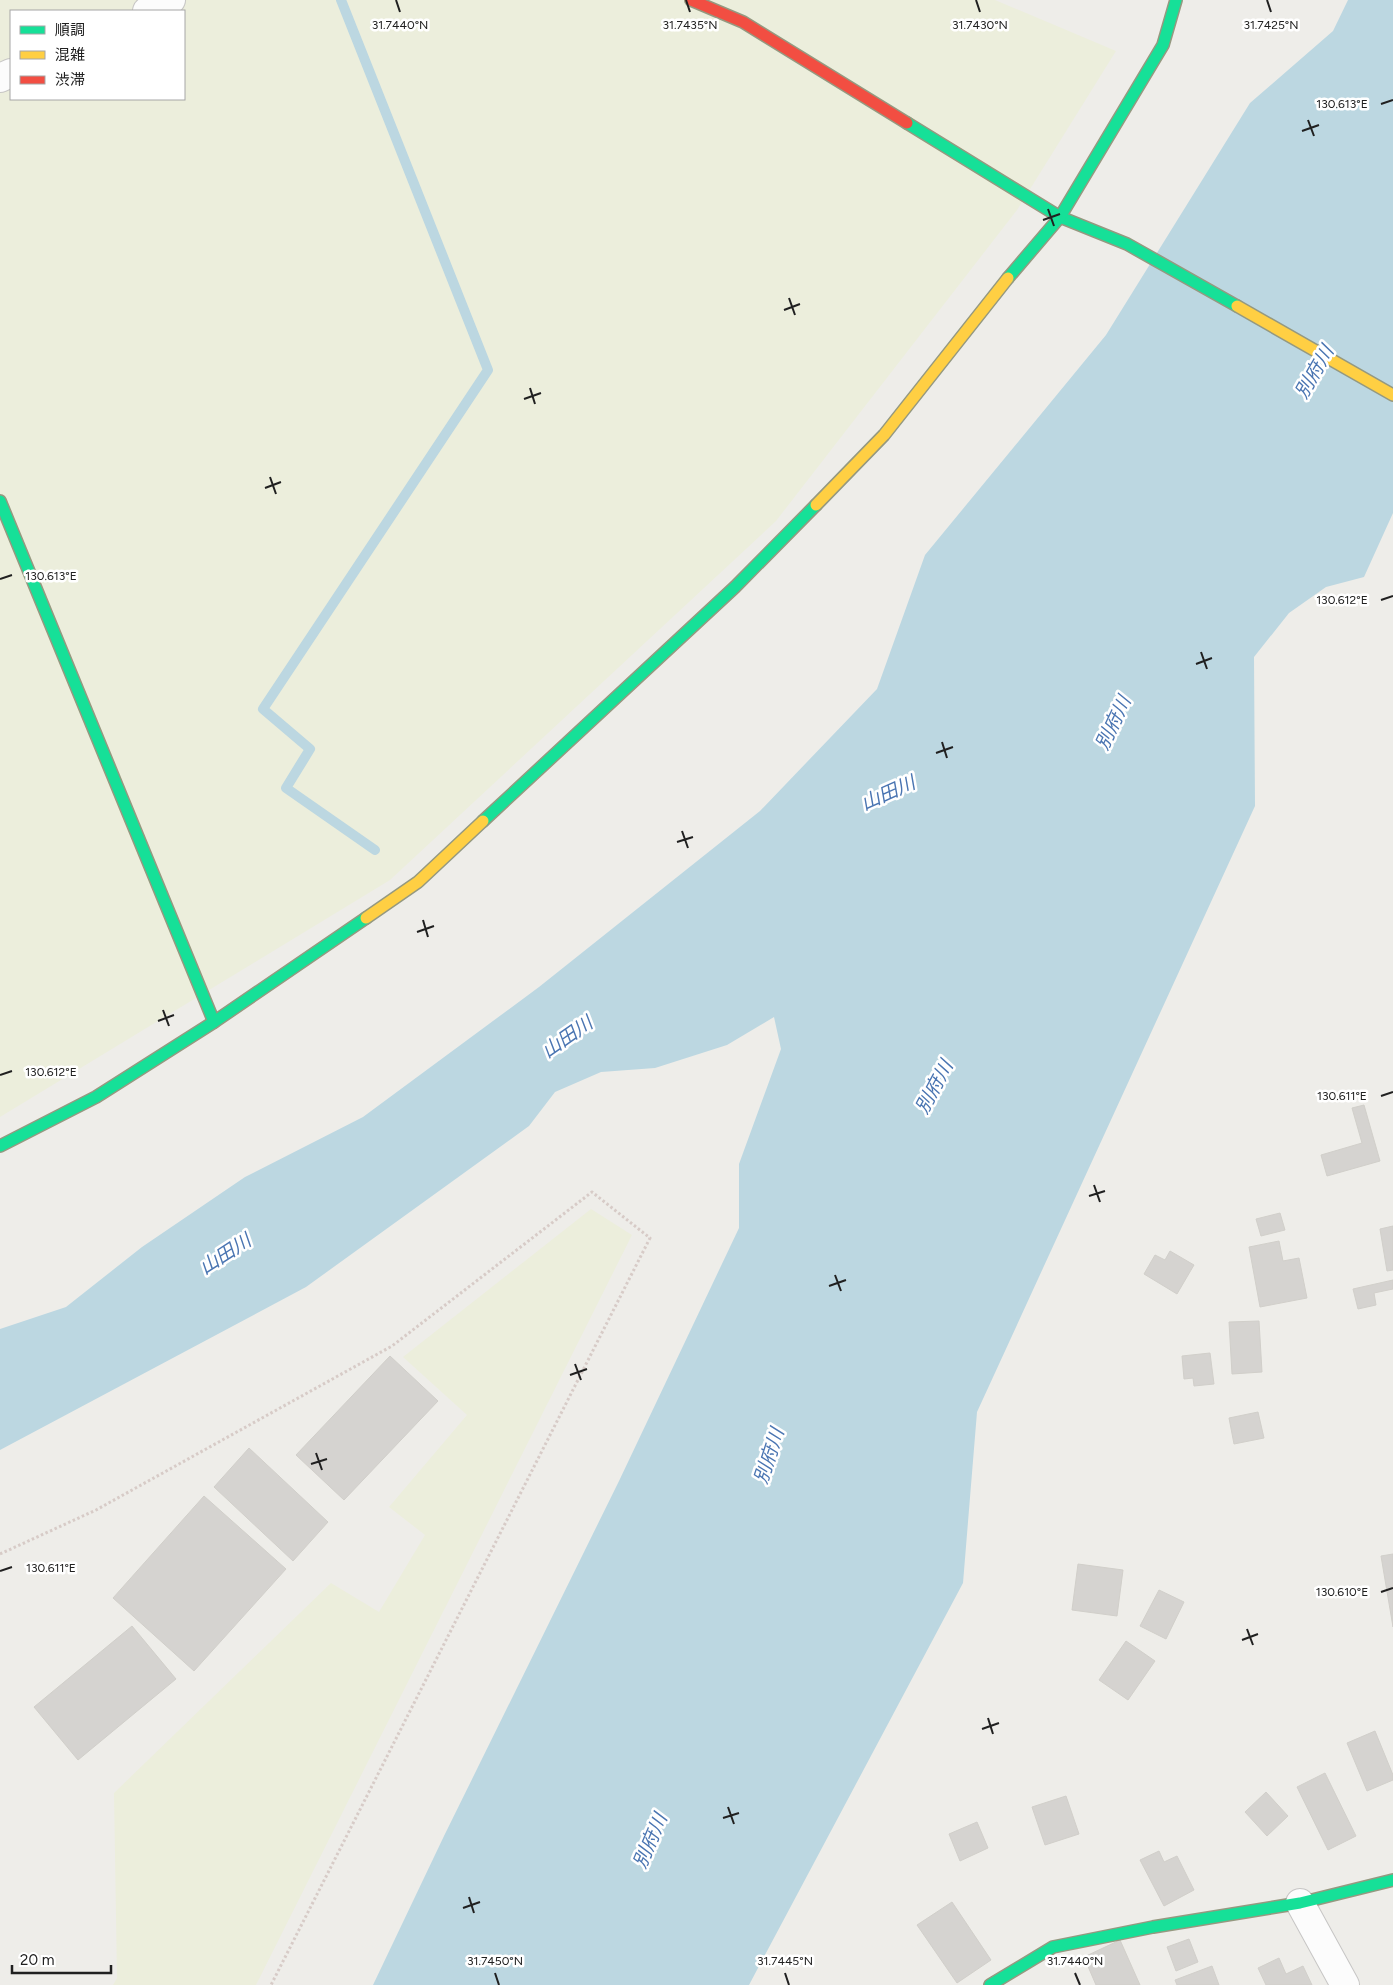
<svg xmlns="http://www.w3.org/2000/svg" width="1393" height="1985" font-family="Figtree,'Noto Sans JP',sans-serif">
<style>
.farmland{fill:#eceedc;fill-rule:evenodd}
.water{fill:#bcd7e1}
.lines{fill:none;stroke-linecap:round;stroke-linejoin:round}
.stream{stroke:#bcd7e1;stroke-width:10}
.building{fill:#d5d3d0;stroke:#d1cfca}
.street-casing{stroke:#c7c6c5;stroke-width:30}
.fast-casing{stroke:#959980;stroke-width:14}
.slow-casing{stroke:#959980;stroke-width:14}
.jam-casing{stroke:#959980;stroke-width:14}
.path{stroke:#d7cbc7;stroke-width:3;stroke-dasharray:2.5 2.5;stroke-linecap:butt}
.street{stroke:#fcfcfc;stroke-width:28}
.fast{stroke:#16e098;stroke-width:11}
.slow{stroke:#ffcf43;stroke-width:11}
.jam{stroke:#f24e42;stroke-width:11}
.ticks{fill:none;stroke:#202020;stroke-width:2}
.labels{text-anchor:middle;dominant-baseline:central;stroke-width:5;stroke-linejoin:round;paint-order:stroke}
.water-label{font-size:19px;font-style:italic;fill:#4a75b2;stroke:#fff}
.ticks-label{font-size:12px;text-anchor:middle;fill:#202020;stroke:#fff;stroke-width:5;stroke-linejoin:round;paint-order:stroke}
</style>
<rect width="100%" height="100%" fill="#eeede9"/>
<g class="farmland">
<path d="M0,0H995L1116,51L1017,210L776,521L390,880L0,1117ZM11,11H184V99H11Z"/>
<polygon points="591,1209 632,1235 256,1985 113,1985 117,1978 114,1793 331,1583 379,1612 425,1535 389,1507 467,1415 403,1357"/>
</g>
<polygon class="water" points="1348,0 1393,0 1393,513 1364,577 1326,587 1289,613 1254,657 1255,806 977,1412 963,1583 749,1985 373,1985 444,1836 619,1481 739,1228 739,1164 781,1049 774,1017 727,1045 655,1068 601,1072 555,1092 529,1126 306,1287 0,1450 0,1329 66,1307 142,1247 245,1177 363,1117 539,987 760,811 877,689 925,555 1106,335 1250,103 1333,31"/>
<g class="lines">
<polyline class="stream" points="341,0 488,370 263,709 310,749 286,788 375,850"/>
</g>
<g class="building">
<polygon points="1364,1105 1380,1161 1327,1176 1321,1155 1362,1143 1352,1108"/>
<polygon points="1280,1213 1285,1230 1261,1236 1256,1219"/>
<polygon points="1393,1226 1393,1270 1387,1271 1380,1229"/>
<polygon points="1279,1241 1283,1261 1299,1258 1307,1298 1260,1307 1249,1247"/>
<polygon points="1170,1251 1194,1265 1177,1294 1144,1274 1155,1255 1165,1260"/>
<polygon points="1393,1280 1393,1289 1374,1293 1376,1305 1358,1309 1353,1289"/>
<polygon points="1259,1321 1262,1372 1232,1374 1229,1322"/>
<polygon points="1210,1353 1214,1384 1194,1386 1193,1378 1184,1379 1182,1356"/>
<polygon points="390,1356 438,1401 344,1500 296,1455"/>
<polygon points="1258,1412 1264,1438 1234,1444 1229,1418"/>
<polygon points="249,1448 328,1522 293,1561 214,1487"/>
<polygon points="204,1496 286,1569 194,1671 113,1598"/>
<polygon points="1393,1554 1393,1627 1381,1556"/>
<polygon points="1078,1564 1123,1570 1117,1616 1072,1610"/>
<polygon points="1159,1590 1184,1602 1166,1639 1140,1626"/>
<polygon points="132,1626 176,1679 78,1760 34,1707"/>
<polygon points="1126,1641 1155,1661 1128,1700 1099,1680"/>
<polygon points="1375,1731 1393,1775 1393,1780 1367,1791 1347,1743"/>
<polygon points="1325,1773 1356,1836 1328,1850 1297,1787"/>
<polygon points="1266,1792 1288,1816 1267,1836 1245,1812"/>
<polygon points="1066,1796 1079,1834 1045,1845 1032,1807"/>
<polygon points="977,1822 988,1848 960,1861 949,1834"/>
<polygon points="1159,1851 1164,1862 1177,1856 1194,1890 1164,1906 1140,1860"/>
<polygon points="952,1902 991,1960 957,1983 917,1925"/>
<polygon points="1189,1939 1198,1962 1176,1971 1167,1947"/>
<polygon points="1120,1940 1140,1985 1096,1985 1084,1957"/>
<polygon points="1279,1958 1286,1974 1303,1966 1312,1985 1266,1985 1258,1968"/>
<polygon points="1212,1966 1219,1985 1177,1985 1175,1980"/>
</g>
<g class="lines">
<g class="street-casing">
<g id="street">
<polyline points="147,11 171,0"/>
<polyline points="0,78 11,73"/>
<polyline points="1300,1903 1345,1985"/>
</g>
</g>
<g class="fast-casing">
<g id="fast">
<polyline points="907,123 1060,217 1127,244 1237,306"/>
<polyline points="1008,278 1060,217 1163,45 1176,0"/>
<polyline points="0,501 214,1022"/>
<polyline points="483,821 735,587 816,505"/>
<polyline points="0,1146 96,1097 214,1022 366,918"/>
<polyline points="990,1985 1053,1947 1153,1927 1300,1903 1393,1880"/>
</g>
</g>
<g class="slow-casing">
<g id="slow">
<polyline points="1237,306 1393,395"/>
<polyline points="816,505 884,435 1008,278"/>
<polyline points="366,918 418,882 483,821"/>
</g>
</g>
<g class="jam-casing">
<polyline id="jam" points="691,0 743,22 907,123"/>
</g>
<polyline class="path" points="0,1554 96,1510 392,1346 592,1192 650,1238 271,1985"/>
<use href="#street" class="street"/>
<use href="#fast" class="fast"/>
<use href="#slow" class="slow"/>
<use href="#jam" class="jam"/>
</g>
<path class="ticks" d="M396,0L400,12M686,0L690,12M976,0L980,12M1267,0L1271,12M1381,104L1393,100M1308,120L1314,136M1302,131L1319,125M1048,209L1054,226M1043,220L1060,214M789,298L795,315M784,310L800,304M530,388L535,404M524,399L541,393M270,477L276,494M265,488L281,482M0,579L12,575M1381,600L1393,596M1201,652L1207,669M1196,664L1212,658M942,742L947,758M936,753L953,747M682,831L688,848M677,842L693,837M423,920L428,937M417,932L434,926M163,1010L169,1026M158,1021L174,1015M0,1075L12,1071M1381,1096L1393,1092M1094,1185L1100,1202M1089,1196L1105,1191M835,1275L841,1291M829,1286L846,1280M575,1364L581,1380M570,1375L587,1369M316,1453L322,1470M311,1464L327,1459M0,1571L12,1567M1381,1592L1393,1588M1247,1629L1253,1645M1242,1640L1258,1634M988,1718L993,1734M982,1729L999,1723M728,1807L734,1824M723,1818L739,1813M469,1897L474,1913M463,1908L480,1902M495,1973L499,1985M785,1973L789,1985M1075,1973L1080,1985"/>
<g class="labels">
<g class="water-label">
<text transform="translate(1314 372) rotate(-60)">別府川</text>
<text transform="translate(1113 723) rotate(-65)">別府川</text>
<text transform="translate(888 793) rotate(-24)">山田川</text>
<text transform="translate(567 1037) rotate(-35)">山田川</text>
<text transform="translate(934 1087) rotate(-62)">別府川</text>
<text transform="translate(225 1254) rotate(-33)">山田川</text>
<text transform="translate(769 1456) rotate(-72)">別府川</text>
<text transform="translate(650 1841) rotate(-67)">別府川</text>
</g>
</g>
<g class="ticks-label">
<text x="400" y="29">31.7440°N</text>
<text x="690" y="29">31.7435°N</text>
<text x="1271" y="29">31.7425°N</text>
<text x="980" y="29">31.7430°N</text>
<text x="1342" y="108">130.613°E</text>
<text x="51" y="580">130.613°E</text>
<text x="1342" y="604">130.612°E</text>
<text x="51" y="1076">130.612°E</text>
<text x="1342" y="1100">130.611°E</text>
<text x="51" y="1572">130.611°E</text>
<text x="1342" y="1596">130.610°E</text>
<text x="495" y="1965">31.7450°N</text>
<text x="785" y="1965">31.7445°N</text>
<text x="1075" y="1965">31.7440°N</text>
</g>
<rect x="10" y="10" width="175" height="90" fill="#ffffff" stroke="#a6a6a6"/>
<rect x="20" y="26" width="25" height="8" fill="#16e098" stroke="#a6a6a6"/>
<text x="55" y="35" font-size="15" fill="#202020">順調</text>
<rect x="20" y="51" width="25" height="8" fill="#ffcf43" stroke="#a6a6a6"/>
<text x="55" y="60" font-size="15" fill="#202020">混雑</text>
<rect x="20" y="76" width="25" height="8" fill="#f24e42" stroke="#a6a6a6"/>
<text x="55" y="85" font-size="15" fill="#202020">渋滞</text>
<path d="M12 1965v8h99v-8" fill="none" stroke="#202020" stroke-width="2.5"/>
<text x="20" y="1965" font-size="15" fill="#202020" stroke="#ffffff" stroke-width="4" paint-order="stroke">20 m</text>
</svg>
